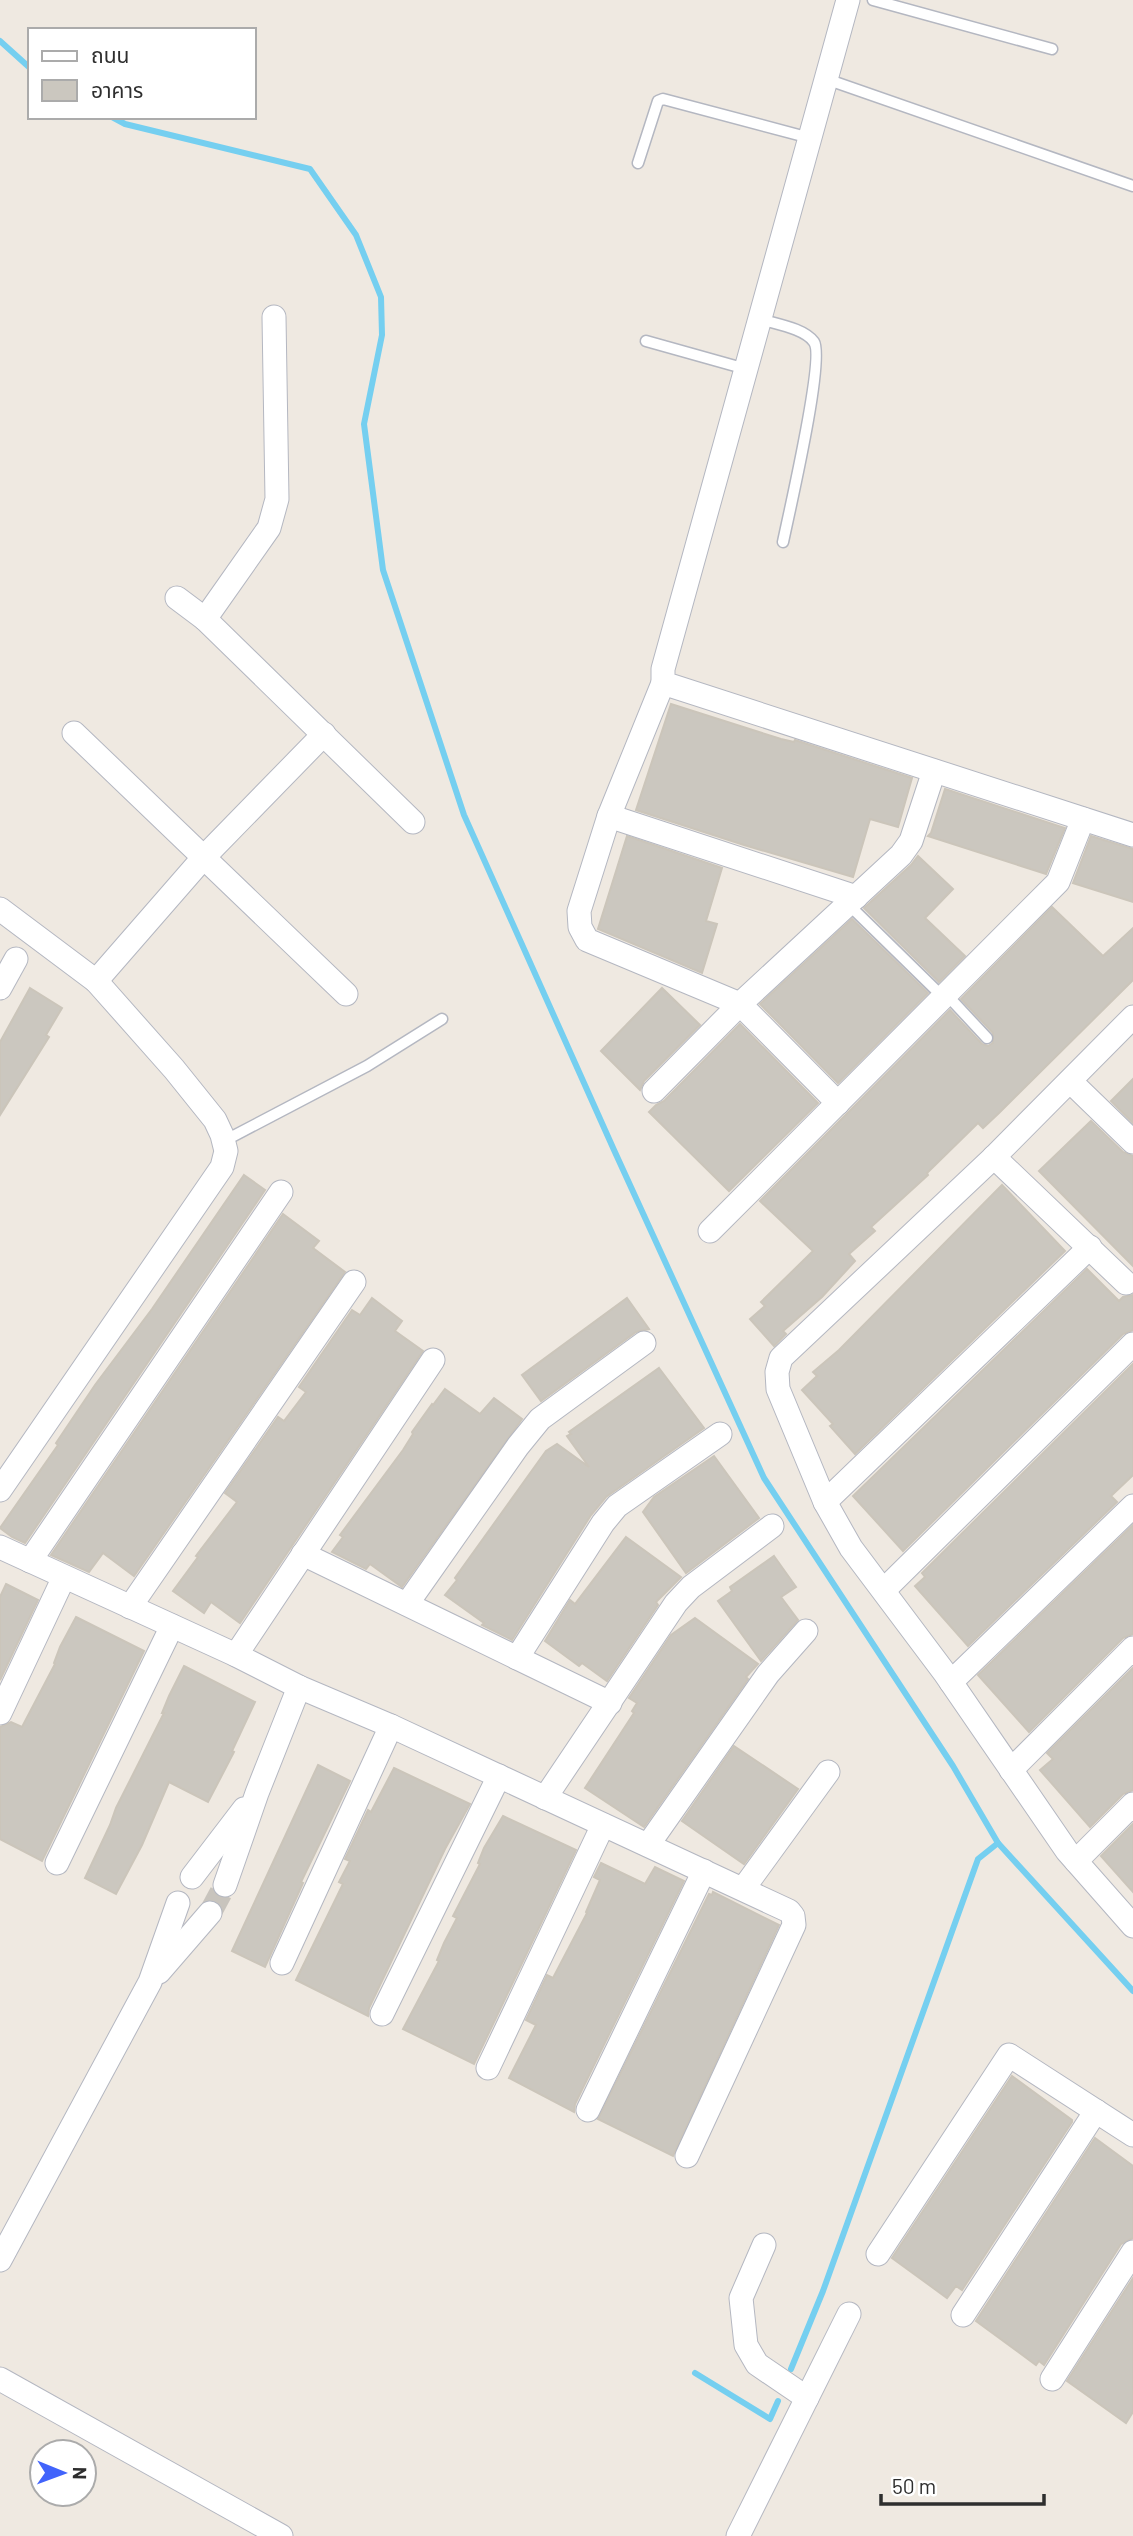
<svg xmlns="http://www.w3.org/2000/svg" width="1133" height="2536" font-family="Barlow,'Noto Sans Thai',sans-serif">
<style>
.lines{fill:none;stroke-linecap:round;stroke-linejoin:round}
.stream{stroke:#75cff0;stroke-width:6}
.building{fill:#cbc7bf;stroke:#cbc5ba;stroke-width:2}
.minor-tunnel{stroke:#c8c4bd;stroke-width:23;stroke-dasharray:23 11;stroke-linecap:butt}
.service-casing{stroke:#b4b7c1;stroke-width:13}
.minor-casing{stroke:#b4b7c1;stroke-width:25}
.service{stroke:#fff;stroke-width:10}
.minor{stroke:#fff;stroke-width:23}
</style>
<rect width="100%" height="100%" fill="#efe9e1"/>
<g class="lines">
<g class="stream">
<polyline points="0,41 30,68"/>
<polyline points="112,117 125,124 310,169 356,235 381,297 382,335 364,424 383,570 464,815 614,1150 764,1478 953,1766 998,1843 1133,1991"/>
<polyline points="791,2369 823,2291 978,1859 998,1843"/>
<polyline points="695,2373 770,2419 778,2401"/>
</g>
</g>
<g class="building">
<polygon points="671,704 781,739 794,742 795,740 912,778 898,827 870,819 853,877 744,845 636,810"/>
<polygon points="945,789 1065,828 1046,874 928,836 931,833"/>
<polygon points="627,836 722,868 706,921 717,924 702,973 598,929"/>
<polygon points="1091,836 1133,849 1133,902 1073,883"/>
<polygon points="918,856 953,889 925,918 965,956 939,982 864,908 911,865"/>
<polygon points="1052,907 1103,956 1133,928 1133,980 999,1113 983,1128 978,1123 927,1173 928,1175 871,1227 875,1231 849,1254 855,1261 822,1297 783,1331 786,1334 774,1346 750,1319 765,1306 761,1302 813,1251 760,1201 950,1010 982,1044 988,1046 993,1043 993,1033 961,999"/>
<polygon points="852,919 928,993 838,1083 760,1004"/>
<polygon points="30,988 62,1008 46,1035 49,1037 0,1115 0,1042"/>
<polygon points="662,988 700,1025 644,1081 640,1090 601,1051"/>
<polygon points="740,1024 818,1103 729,1191 649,1112 656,1105 664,1101"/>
<polygon points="1133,1079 1133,1123 1111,1101"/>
<polygon points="1091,1121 1123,1152 1133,1156 1133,1266 1039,1171"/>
<polygon points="244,1175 265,1190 25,1543 12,1537 0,1528 58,1445 56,1443 95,1385 152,1309"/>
<polygon points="1002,1185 1065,1251 855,1454 830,1426 833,1424 802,1390 817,1376 813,1372 839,1350"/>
<polygon points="283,1214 319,1241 313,1248 345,1272 134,1576 103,1553 89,1572 51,1555"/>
<polygon points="1087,1269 1119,1301 1123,1297 1133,1295 1133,1330 1123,1334 903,1551 853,1496"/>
<polygon points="372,1298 402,1321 395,1331 423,1351 240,1623 211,1602 204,1613 173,1591 198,1557 196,1556 237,1502 225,1493 278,1417 284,1421 306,1392 299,1387 352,1310 360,1315"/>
<polygon points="627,1298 649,1329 636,1332 541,1401 522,1375"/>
<polygon points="1133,1364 1133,1475 1111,1496 1117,1502 968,1646 915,1586 925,1577 922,1573"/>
<polygon points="659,1368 704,1428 606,1497 591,1515 512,1640 482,1625 484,1623 445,1595 457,1580 455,1578 546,1451 557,1444 589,1467 567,1436 571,1434 569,1432"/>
<polygon points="445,1389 480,1414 494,1398 522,1419 402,1587 370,1564 366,1569 332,1552 343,1537 340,1535 403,1450 413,1434 412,1432 432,1404 433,1405"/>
<polygon points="714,1456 759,1518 686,1573 643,1512 654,1497"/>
<polygon points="1133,1525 1133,1634 1123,1638 1029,1732 978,1675"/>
<polygon points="626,1537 681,1577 656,1602 658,1605 607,1681 582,1663 579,1666 545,1641 570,1600 575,1604"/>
<polygon points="774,1556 796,1587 781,1597 798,1620 761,1661 718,1601 732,1591 730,1587"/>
<polygon points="6,1584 38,1600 0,1680 0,1597"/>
<polygon points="76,1617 144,1651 42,1861 0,1839 0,1727 11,1722 22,1727 55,1664 54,1663 60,1647"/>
<polygon points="695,1618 758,1664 746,1677 748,1679 644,1827 585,1788 634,1713 632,1711 637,1703 629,1698 671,1635"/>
<polygon points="184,1666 255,1702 240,1734 232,1751 234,1752 208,1802 169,1782 142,1845 116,1894 85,1878 110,1825 116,1808 164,1713 162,1713 169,1696"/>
<polygon points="1133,1668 1133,1790 1123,1794 1090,1827 1040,1770 1053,1759 1047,1753"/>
<polygon points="734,1746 798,1789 744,1864 682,1821"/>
<polygon points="318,1765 350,1781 301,1882 303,1883 265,1967 232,1951"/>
<polygon points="394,1768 470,1804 445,1849 369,2008 368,2016 296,1980 343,1884 339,1882 350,1861 345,1859 368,1810 371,1812"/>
<polygon points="503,1816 576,1850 474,2064 403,2029 439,1961 437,1960 444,1943 457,1918 453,1916 480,1864 478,1863 484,1848"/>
<polygon points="1133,1824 1133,1892 1101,1856"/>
<polygon points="601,1863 645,1884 655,1867 684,1881 575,2104 574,2112 509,2078 536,2025 526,2020 547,1975 553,1978 587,1913 586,1912 600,1880 594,1877"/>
<polygon points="713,1892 779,1925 673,2156 598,2119 709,1894 712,1895"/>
<polygon points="1012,2076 1072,2120 1072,2122 962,2290 956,2286 947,2298 892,2258"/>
<polygon points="1095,2138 1133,2166 1133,2238 1121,2244 1044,2365 1039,2361 1036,2365 976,2321"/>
<polygon points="1133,2278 1133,2412 1126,2423 1067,2381"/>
</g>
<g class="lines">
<polyline class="minor-tunnel" points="210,1913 225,1885"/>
<g class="service-casing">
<g id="service">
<polyline points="873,0 1052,49"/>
<polyline points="826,79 1133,186"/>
<polyline points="638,163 658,101 663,99 810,138"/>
<path d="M760,319C775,324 804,328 814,342C825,358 789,513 783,542"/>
<polyline points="646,341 746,369"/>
<polyline points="848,904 943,997"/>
<polyline points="946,994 987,1038"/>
<polyline points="224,1141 367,1066 442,1019"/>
</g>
</g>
<g class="minor-casing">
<g id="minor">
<polyline points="848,0 663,669 663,683 1133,835"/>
<polyline points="274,317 277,499 269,528 205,619 413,822"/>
<polyline points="177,598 205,619"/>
<polyline points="663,683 609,816 579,911 580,927 587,940 740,1004 838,1103"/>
<polyline points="74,733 346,994"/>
<polyline points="609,816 856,897"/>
<polyline points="0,909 96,981 174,1069 215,1120 222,1135 226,1151 222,1167 0,1490"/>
<polyline points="96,981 204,857 324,734"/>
<polyline points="0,988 16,959"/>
<polyline points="1133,1017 994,1157 781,1358 777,1372 778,1389 825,1502 851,1548 944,1672 1067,1851 1133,1926"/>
<polyline points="1070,1081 1133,1142"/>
<polyline points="654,1091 740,1004 901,855 911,841 934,771"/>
<polyline points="994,1157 1126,1283"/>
<polyline points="710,1231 1058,882 1083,819"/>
<polyline points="825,1502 1090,1247"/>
<polyline points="0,1547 236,1655 299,1687 391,1726 789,1911 793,1916 794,1925 687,2156"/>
<polyline points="303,1554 610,1703"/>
<polyline points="30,1561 281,1192"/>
<polyline points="884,1590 1133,1344"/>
<polyline points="407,1604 518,1446 540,1419 644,1343"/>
<polyline points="130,1607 354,1282"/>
<polyline points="236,1655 433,1360"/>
<polyline points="517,1658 603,1523 617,1506 720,1434"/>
<polyline points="951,1682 1133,1506"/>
<polyline points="0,1713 64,1577"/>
<polyline points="1011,1770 1133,1648"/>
<polyline points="545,1798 676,1603 691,1587 772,1526"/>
<polyline points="648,1845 768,1674 806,1631"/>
<polyline points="1076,1861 1133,1804"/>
<polyline points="57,1863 172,1626"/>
<polyline points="192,1877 244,1809"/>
<polyline points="225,1885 257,1793 299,1687"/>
<polyline points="743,1889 828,1772"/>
<polyline points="282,1963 391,1726"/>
<polyline points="159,1972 210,1913"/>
<polyline points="382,2014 499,1776"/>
<polyline points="488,2068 603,1825"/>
<polyline points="588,2110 704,1871"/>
<polyline points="764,2245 741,2298 746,2345 757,2364 807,2398"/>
<polyline points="878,2254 1009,2055 1133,2135"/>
<polyline points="0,2260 150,1982 178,1903"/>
<polyline points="963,2315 1096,2111"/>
<polyline points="0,2379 281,2536"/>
<polyline points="1052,2379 1133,2252"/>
<polyline points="738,2536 849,2314"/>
</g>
</g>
<use href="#service" class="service"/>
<use href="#minor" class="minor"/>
</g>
<rect x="28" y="28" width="228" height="91" fill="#ffffff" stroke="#ababab" stroke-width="2"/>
<rect x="42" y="51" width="35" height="10" fill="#ffffff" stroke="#ababab" stroke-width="2"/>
<text x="91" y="63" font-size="21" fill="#2e2e2e">ถนน</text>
<rect x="42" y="80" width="35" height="21" fill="#cbc7bf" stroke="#ababab" stroke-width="2"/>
<text x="91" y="98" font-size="21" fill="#2e2e2e">อาคาร</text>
<g transform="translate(63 2473) rotate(91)"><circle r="33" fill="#ffffff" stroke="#ababab" stroke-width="2"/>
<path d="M0-5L12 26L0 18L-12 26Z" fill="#4264fb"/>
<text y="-10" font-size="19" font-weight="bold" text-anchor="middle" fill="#2e2e2e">N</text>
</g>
<path d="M881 2494v10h163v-10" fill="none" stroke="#2e2e2e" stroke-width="3.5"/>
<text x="892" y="2494" font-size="21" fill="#2e2e2e" stroke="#ffffff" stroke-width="5" paint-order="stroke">50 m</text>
</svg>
